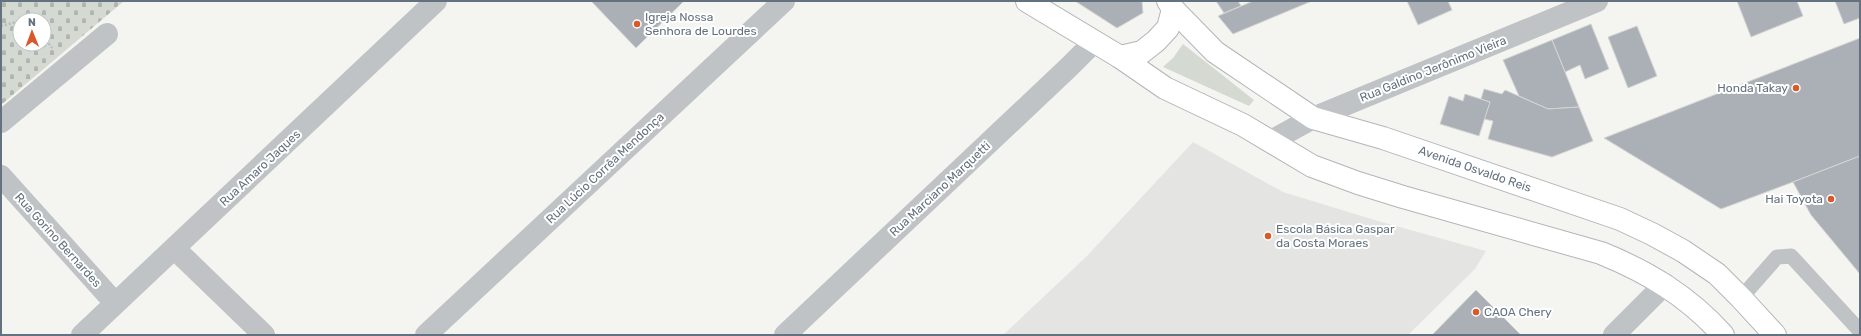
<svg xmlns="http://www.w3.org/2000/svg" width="1861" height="336" font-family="Rubik,sans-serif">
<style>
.built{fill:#e4e5e3}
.grass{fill:#d4dad1}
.cemetery{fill:url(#cemetery-stones);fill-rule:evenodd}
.building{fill:#aab0b5;stroke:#d5d5d3}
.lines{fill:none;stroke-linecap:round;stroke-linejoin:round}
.primary-casing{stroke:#b2b6b9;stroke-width:24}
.path{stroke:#b9bbbd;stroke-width:2.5;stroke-dasharray:2 2;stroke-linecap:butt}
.service{stroke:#bfc3c6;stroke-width:15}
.minor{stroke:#bfc3c6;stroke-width:22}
.primary{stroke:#fff;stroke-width:22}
.poi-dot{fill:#d8592b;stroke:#fff;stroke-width:1.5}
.labels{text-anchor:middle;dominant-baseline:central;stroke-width:4;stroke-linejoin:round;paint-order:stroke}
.poi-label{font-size:12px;fill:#64727f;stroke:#fff;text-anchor:start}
.street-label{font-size:12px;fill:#64727f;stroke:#fff}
</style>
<defs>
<pattern id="cemetery-stones" width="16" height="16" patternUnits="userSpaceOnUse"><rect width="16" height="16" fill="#d4dad1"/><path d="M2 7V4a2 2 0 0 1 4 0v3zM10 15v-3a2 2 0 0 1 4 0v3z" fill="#b0b5af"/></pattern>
</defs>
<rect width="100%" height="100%" fill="#f4f4f0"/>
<polygon class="built" points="1193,142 1283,192 1378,221 1486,251 1475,269 1408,335 1003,335 1086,257"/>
<polygon class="grass" points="1183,44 1254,100 1249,106 1163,67 1173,58"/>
<path class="cemetery" d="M1,1H124L1,105ZM20,20H44V44H20Z"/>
<g class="building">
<polygon points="591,1 684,1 636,48"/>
<polygon points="1075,1 1142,1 1143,13 1117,28"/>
<polygon points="1216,1 1238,1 1241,6 1224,13"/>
<polygon points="1253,1 1312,1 1233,34 1218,16"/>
<polygon points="1407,1 1448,1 1452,10 1418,25"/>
<polygon points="1737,1 1797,1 1803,16 1751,37"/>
<polygon points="1835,1 1860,1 1860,18 1844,24"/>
<polygon points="1591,24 1609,69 1585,79 1580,65 1565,72 1552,40"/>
<polygon points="1637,26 1657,76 1628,88 1608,37"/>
<polygon points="1860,38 1860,156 1793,182 1721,209 1604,138"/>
<polygon points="1552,40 1565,72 1579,107 1548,109 1519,96 1503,60"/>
<polygon points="1484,89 1502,94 1505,90 1548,109 1579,107 1593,141 1552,157 1488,139 1493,121 1484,119 1490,102 1481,99"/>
<polygon points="1465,94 1490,102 1479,136 1440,124 1449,96 1463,101"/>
<polygon points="1860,156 1860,274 1811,215 1793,182"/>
<polygon points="1476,290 1521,335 1432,335"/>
</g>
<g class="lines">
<g class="primary-casing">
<g id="primary">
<path d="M1027,1L1120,57L1165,88L1243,125L1312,166L1358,183L1403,197L1601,253C1648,272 1688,296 1723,335"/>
<polyline points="1168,1 1173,9 1215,52 1313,118 1383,138 1620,219 1652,234 1683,251 1717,274 1741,298 1775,335"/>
<polyline points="1120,57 1142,52 1156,41 1168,28 1173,9"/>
</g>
</g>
<g class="path">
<polyline points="23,20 30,18 31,20"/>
<polyline points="1,26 20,21"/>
<polyline points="44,37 52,48"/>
</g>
<polyline class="service" points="1741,298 1777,257 1791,256 1860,331"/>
<g class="minor">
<polyline points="1,122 107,34"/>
<polyline points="1271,141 1313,118 1597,1"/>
<polyline points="1,176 115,303"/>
<polyline points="175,249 264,335"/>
<polyline points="82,335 436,1"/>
<polyline points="426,335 784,1"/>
<polyline points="785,335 1069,67 1094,42"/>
<polyline points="1614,335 1665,284"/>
</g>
<use href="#primary" class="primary"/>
</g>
<g class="poi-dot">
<circle cx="637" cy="24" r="4"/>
<circle cx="1796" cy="88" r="4"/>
<circle cx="1831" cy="199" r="4"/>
<circle cx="1268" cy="236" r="4"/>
<circle cx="1476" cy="312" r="4"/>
</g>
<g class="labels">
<g class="poi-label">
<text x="645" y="17">Igreja Nossa<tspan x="645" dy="14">Senhora de Lourdes</tspan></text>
<text x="1788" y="88" text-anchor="end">Honda Takay</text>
<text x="1823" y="199" text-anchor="end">Hai Toyota</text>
<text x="1276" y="229">Escola Básica Gaspar<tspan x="1276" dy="14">da Costa Moraes</tspan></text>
<text x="1484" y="312">CAOA Chery</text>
</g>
<g class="street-label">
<text transform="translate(1433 69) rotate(-22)">Rua Galdino Jerônimo Vieira</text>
<text transform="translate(260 168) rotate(-43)">Rua Amaro Jaques</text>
<text transform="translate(605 168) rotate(-43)">Rua Lúcio Corrêa Mendonça</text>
<text transform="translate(1475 169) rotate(19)">Avenida Osvaldo Reis</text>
<text transform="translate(940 189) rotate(-43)">Rua Marciano Marquetti</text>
<text transform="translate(58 240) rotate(48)">Rua Gorino Bernardes</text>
</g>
</g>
<rect width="1861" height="336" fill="none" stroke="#64727f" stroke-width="4"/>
<g transform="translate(32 32) rotate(359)"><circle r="19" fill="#ffffff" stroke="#c1c7cc"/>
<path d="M0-3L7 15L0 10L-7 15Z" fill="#d8592b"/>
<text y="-6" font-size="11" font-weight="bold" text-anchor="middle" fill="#64727f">N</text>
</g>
</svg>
